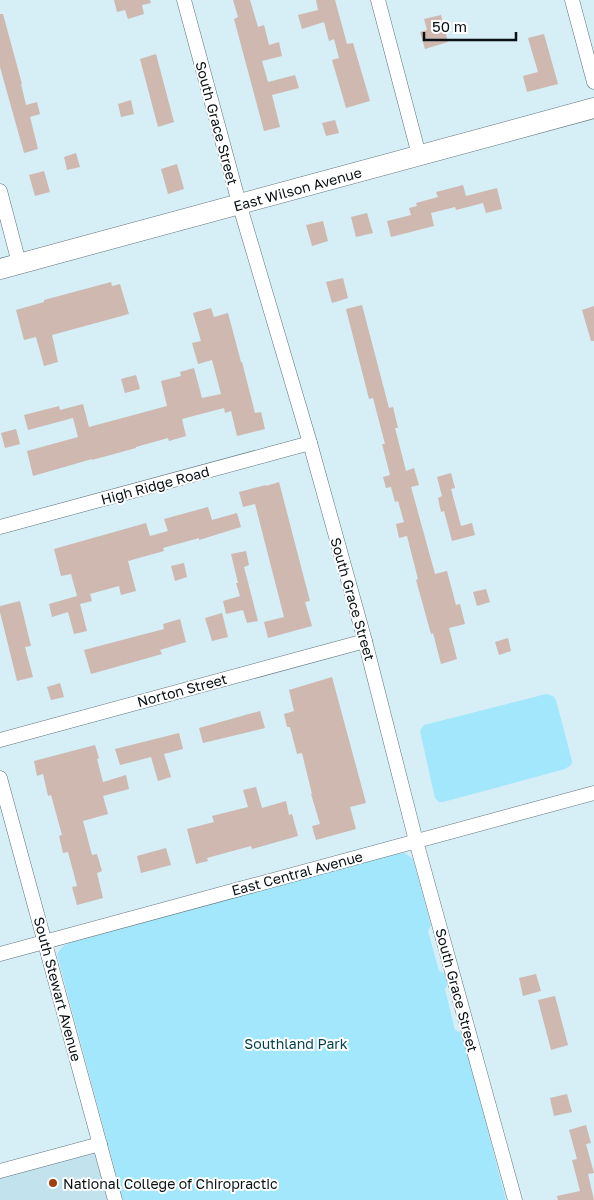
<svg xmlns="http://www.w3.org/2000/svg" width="594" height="1200" font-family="'Golos Text',sans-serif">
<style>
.built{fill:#c2e3ee}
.green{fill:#a3e7fd}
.building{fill:#ceb8b0}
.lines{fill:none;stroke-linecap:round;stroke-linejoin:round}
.street-casing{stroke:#5f757c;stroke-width:15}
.secondary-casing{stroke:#5f757c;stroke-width:21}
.street{stroke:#fff;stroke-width:14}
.secondary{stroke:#fff;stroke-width:20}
.poi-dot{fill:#a33e11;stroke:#fff;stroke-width:2}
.labels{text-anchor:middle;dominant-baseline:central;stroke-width:4;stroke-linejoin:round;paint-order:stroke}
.street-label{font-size:14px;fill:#091114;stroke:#fff}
.park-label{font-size:14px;fill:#023f4d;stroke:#fff}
.poi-label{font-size:14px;fill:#091114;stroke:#fff;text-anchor:start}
</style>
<rect width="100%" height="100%" fill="#d6eef6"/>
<polygon class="built" points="94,1142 110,1200 0,1200 0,1167"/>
<g class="green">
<polygon points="546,694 553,696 556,700 572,761 571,765 565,769 443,802 439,802 435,798 420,731 424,725"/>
<path d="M405,853L413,859L431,925L428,931L439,971L444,973C448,979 449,983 445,989L455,1030L462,1033L506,1200H123L57,955C60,949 62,946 69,943L396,854Z"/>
</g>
<g class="building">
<polygon points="114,0 150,0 151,3 142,5 144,14 128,19 125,10 117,12"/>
<polygon points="233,0 250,0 258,27 264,25 269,45 279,42 282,56 262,61 268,82 295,75 299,88 272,95 280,127 264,131 234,19 238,17"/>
<polygon points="316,0 335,0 347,44 353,43 370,101 346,108 332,60 339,58 334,39 329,41 324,22 302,29 298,15 318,10"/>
<polygon points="0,14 3,14 22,84 21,84 26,105 37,102 40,114 30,117 38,149 24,153 0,67"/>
<polygon points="441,15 448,42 425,49 420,32 427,30 424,19"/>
<polygon points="544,34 558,84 527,92 523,76 538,72 528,38"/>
<polygon points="156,54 174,122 158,127 140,59"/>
<polygon points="131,100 134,114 121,117 118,104"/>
<polygon points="335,120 339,133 326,136 322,123"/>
<polygon points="76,153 80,167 67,170 64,157"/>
<polygon points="177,164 184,189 168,194 161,169"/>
<polygon points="44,171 50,192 35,196 29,175"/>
<polygon points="463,185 466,196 497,188 502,209 486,213 483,203 456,210 455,207 431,213 434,226 391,237 387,221 411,215 409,208 417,206 416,203 438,197 436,192"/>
<polygon points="367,213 373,233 356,237 351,217"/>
<polygon points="323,221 328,241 312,246 306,225"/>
<polygon points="343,278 348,298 332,303 326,282"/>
<polygon points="111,282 112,286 120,284 129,314 52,335 58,362 44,366 36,337 24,340 16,310 44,302 44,300"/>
<polygon points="362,305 389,408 393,407 398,428 395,428 406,471 414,468 419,485 411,487 435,574 447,571 456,605 460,604 465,624 449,628 457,659 441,664 433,633 431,634 416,580 418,579 407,536 399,538 396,524 404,522 398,501 395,502 391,487 386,488 383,477 390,475 382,444 385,444 373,398 369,399 346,309"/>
<polygon points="594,306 594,341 591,341 582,310"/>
<polygon points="211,308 214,317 228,313 241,362 242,362 255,413 261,412 265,429 237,436 231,411 225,413 224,408 182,419 186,436 169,441 168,438 136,447 136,448 92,460 92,459 33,476 27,451 78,437 73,418 28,430 24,415 59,406 60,410 83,404 89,427 167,406 161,381 181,376 180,372 194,368 202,398 221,394 212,360 198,364 192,343 201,341 193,313"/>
<polygon points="136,375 140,389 125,393 121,379"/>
<polygon points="16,429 20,444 5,448 1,433"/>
<polygon points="451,473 455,488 451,489 461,526 472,523 475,535 452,541 444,511 441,512 438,498 442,496 437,477"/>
<polygon points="279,482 310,601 305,602 312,626 268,638 264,622 284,617 255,504 243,507 239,492 266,485 266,486"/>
<polygon points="208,507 212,520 237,513 241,527 199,540 199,538 163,548 164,551 128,561 136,591 121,595 119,586 90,594 92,601 80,604 87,631 74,634 68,612 52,617 49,604 77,596 71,574 61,576 54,549 146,523 150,536 168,531 164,519"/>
<polygon points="246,551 249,565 244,567 258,621 247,623 243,610 226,614 223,601 240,596 236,583 238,583 231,554"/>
<polygon points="184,563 187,577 175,581 171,566"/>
<polygon points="486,589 490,602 477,606 473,592"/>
<polygon points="20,601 31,646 25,647 33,677 17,681 0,612 0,606"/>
<polygon points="222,613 228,637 212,641 205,618"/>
<polygon points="180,619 186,642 160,650 162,654 91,674 84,650 164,629 163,624"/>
<polygon points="508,638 511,651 499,655 495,642"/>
<polygon points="332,677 366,803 350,807 356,829 316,840 312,826 320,824 311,794 312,794 302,753 297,754 290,727 287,727 284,714 294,711 289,690"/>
<polygon points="60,683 64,697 51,700 47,687"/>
<polygon points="260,711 265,728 203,743 199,728"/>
<polygon points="179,733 183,749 164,754 171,777 158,781 151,757 120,765 115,749"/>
<polygon points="95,745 99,758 97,759 103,782 126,775 129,789 103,796 108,814 83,821 92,855 97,854 102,871 97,873 103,898 77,905 72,887 77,886 68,852 63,853 59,836 62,835 51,795 48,796 43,774 37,776 34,761"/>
<polygon points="256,787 262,808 286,801 289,815 292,814 298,836 252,849 251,846 207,858 208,861 196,864 187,829 214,822 212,816 248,807 243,790"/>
<polygon points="166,848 171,865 141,873 137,856"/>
<polygon points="536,974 541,991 523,996 519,978"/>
<polygon points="555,996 568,1045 551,1050 538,1000"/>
<polygon points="567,1094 572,1112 554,1116 550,1098"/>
<polygon points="586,1125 591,1143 586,1144 594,1173 588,1174 594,1200 558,1200 557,1196 580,1191 572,1160 577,1159 569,1130"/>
</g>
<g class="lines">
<g class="street-casing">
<g id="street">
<polyline points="184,0 239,203 310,443 365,641 416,841 515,1200"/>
<polyline points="378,0 419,155"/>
<polyline points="572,0 594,82"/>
<polyline points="0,191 19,263"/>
<polyline points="0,527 310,443"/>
<polyline points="0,740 365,641"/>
<polyline points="0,778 115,1200"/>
<polyline points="0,954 594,793"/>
<polyline points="0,1171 100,1144"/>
</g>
</g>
<g class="secondary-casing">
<g id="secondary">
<path id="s1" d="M0,269L594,108"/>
</g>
</g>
<use href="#street" class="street"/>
<use href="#secondary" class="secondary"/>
</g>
<circle class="poi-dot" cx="53" cy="1183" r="5"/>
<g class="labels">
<g class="street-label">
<text transform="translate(217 123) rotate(75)">South Grace Street</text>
<text stroke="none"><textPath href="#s1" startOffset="308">East Wilson Avenue</textPath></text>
<text transform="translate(155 485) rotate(-15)">High Ridge Road</text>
<text transform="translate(353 599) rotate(74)">South Grace Street</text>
<text transform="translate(182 690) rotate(-15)">Norton Street</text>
<text transform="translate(297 873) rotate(-15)">East Central Avenue</text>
<text transform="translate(58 989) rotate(75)">South Stewart Avenue</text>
<text transform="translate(457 990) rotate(75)">South Grace Street</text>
</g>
<g class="park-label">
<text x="296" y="1043">Southland Park</text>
</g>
<g class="poi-label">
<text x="63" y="1183">National College of Chiropractic</text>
</g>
</g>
<path d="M424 32v8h92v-8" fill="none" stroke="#091114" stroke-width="2.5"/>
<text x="432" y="32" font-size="15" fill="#091114" stroke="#ffffff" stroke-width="4" paint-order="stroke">50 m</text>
</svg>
